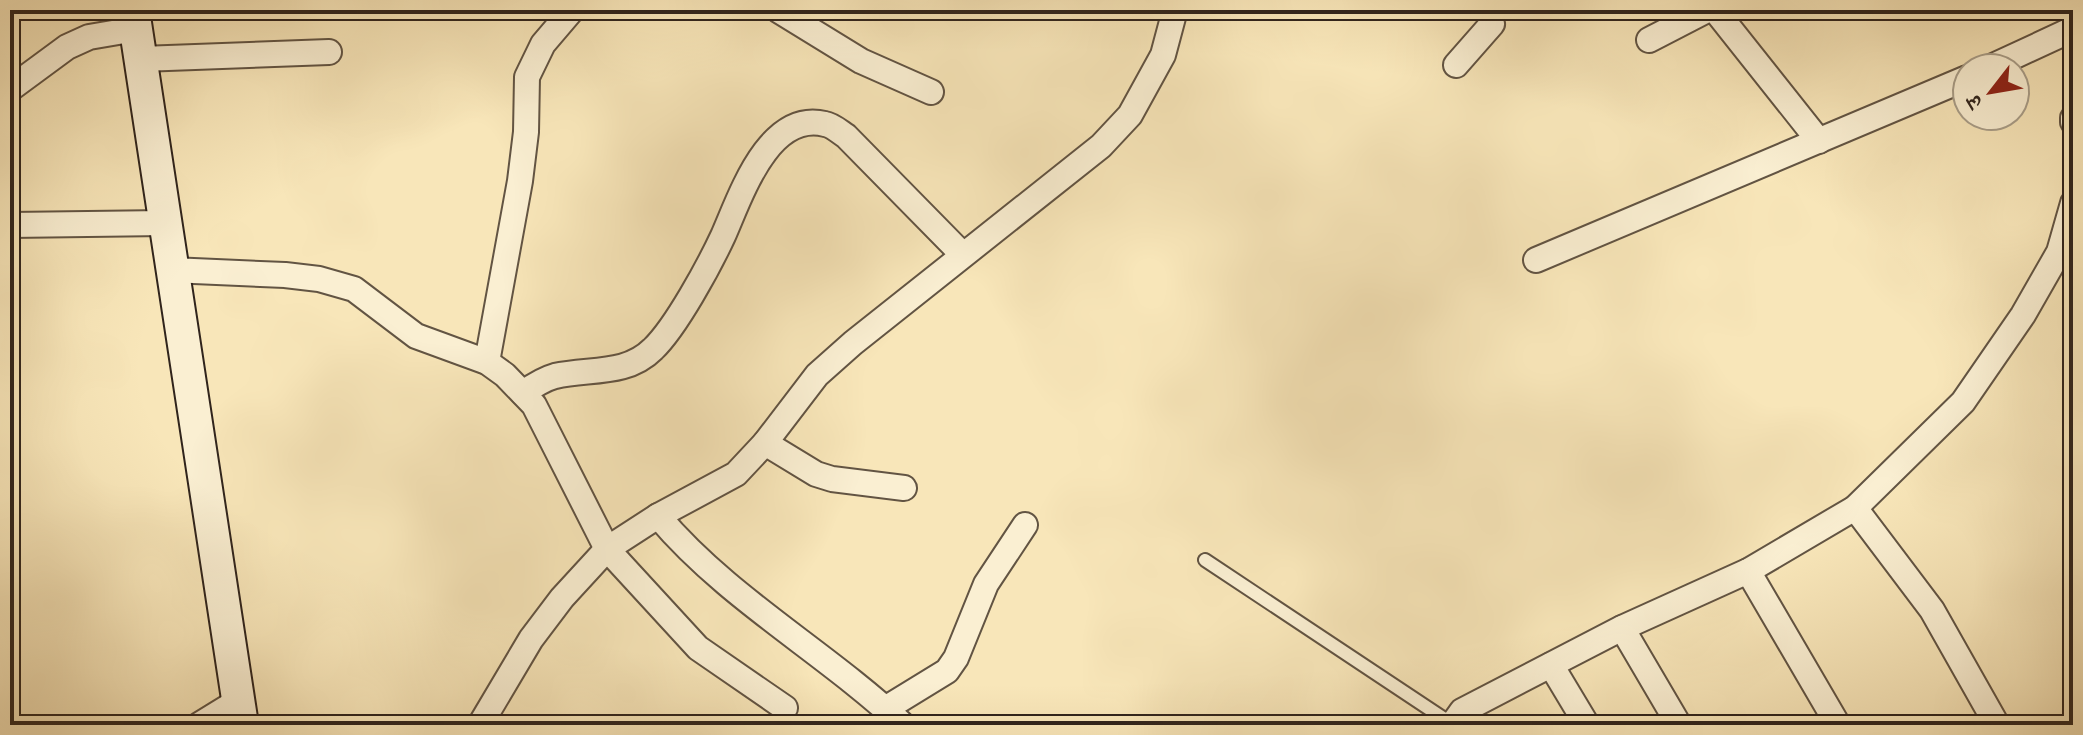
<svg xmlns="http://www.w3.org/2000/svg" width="2083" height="735" font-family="'Gentium Book Plus','Noto Serif Devanagari',serif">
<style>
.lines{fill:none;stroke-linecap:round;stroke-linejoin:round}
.lane-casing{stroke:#625443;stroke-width:16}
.street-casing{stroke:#625443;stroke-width:28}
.secondary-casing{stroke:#30241c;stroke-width:36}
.lane{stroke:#faefd2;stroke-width:12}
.street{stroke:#faefd2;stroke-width:24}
.secondary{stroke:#faefd2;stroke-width:32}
</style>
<rect width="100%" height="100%" fill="#f8e6b9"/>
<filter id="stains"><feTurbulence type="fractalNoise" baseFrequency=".0025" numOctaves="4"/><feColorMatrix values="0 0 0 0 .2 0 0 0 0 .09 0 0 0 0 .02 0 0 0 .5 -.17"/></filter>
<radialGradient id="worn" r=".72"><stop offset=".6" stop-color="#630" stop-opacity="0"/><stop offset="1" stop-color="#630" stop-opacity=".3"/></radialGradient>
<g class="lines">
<g class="lane-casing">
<polyline id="lane" points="1205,560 1452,724"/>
</g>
<g class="street-casing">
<g id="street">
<polyline points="778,10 861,61 931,92"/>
<polyline points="1715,10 1819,141"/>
<polyline points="1649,40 1707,10"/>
<polyline points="141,59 329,52"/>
<polyline points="1456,65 1492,24 1487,10"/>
<polyline points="1989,68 2073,29"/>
<polyline points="10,89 67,47 89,37 136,29"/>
<polyline points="2073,118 2073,122"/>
<polyline points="10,225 165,223"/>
<polyline points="1536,260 1967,78"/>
<polyline points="171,270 285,275 319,279 354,289 416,336 487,362 505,375 534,405 607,549 698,648 785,708"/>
<polyline points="487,362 520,181 526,132 527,77 543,44 572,10"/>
<path d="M523,393C533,386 544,379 555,376C589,368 626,376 653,349C676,327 709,266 723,236C740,198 768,110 825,124C832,125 840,132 846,136L962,254"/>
<polyline points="765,443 816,474 832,479 904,488"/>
<polyline points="1855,508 1932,610 1997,725"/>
<path d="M658,516C728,599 824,651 903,725"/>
<polyline points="1748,571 1838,725"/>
<polyline points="1622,628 1679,725"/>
<polyline points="1551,665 1587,725"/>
<polyline points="885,709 947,671 956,658 986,584 1025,525"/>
<polyline points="199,725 238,701"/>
<polyline points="480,725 531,639 562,598 607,549 658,516 736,474 765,443 817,375 853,343 1101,146 1130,115 1163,55 1175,10"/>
<polyline points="1452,725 1462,711 1622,628 1748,571 1855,508 1963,402 2023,315 2059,252 2073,203"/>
</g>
</g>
<g class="secondary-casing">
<polyline id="secondary" points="133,10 242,725"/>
</g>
<use href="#lane" class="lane"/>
<use href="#street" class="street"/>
<use href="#secondary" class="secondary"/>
</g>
<rect width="2083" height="735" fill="none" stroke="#f8e6b9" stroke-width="40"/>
<rect x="12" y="12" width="2059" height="711" fill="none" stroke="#30241c" stroke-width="4"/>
<rect x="20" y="20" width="2043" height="695" fill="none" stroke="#30241c" stroke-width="2"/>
<g transform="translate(1991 92) rotate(239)"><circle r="38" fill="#faefd2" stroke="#a99e89" stroke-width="2"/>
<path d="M0-6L14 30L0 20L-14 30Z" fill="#8f2418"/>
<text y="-12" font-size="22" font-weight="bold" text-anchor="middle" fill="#30241c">उ</text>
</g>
<rect width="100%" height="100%" filter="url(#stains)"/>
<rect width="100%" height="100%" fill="url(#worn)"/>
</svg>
